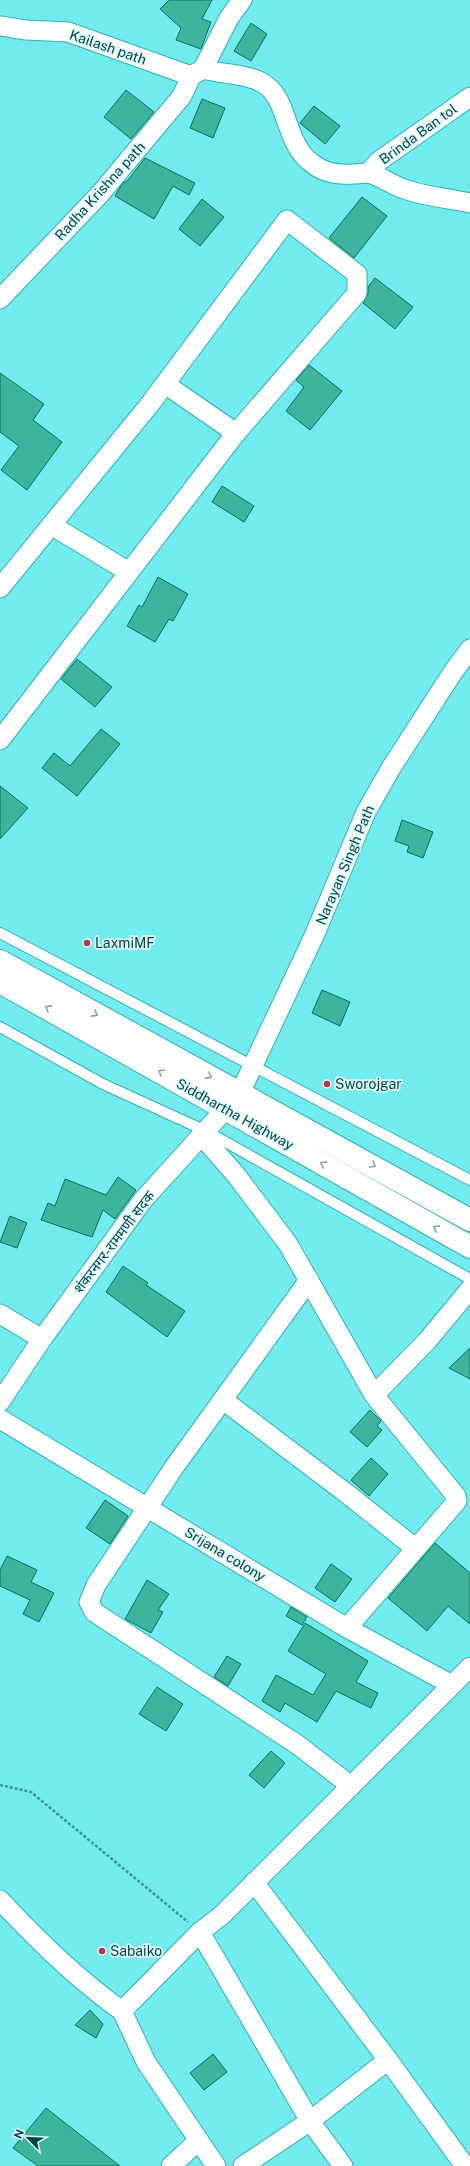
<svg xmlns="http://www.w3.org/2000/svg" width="470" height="2166" font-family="'Public Sans','Noto Sans Devanagari',sans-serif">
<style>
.building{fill:#3eb49d;stroke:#096f5f}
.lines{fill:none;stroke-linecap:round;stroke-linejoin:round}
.lane-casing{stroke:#2cb2b6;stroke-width:12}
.street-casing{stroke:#2cb2b6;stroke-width:21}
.highway-casing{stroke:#2cb2b6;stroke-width:24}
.path{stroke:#3b9395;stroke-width:2.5;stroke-dasharray:3 2;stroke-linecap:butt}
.lane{stroke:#fff;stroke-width:10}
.street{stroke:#fff;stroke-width:19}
.highway{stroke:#fff;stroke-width:22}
.oneway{stroke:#84a0a1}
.poi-dot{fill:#c23146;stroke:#ddfdfd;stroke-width:1.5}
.labels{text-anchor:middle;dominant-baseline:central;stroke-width:3.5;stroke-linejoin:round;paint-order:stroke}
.street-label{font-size:14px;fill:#094243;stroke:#ddfdfd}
.poi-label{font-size:14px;fill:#094243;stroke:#ddfdfd;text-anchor:start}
</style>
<rect width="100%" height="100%" fill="#71ebee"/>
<g class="building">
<polygon points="169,0 212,0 202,19 211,22 201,49 176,40 181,28 160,9"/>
<polygon points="251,23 267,34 251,61 234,51"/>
<polygon points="126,90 154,112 131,139 104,117"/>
<polygon points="202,99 225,108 213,138 190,128"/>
<polygon points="314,106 340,126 325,144 300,123"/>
<polygon points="145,158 195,183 189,195 173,186 154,219 115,196 122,184 128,180"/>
<polygon points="362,197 387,216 354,258 329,238"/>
<polygon points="202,199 224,217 200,246 179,229"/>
<polygon points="375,278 413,307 395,329 363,303 368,294 368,287"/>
<polygon points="309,365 342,391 310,430 286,411 304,387 296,380"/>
<polygon points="0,373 44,404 33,420 62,442 27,490 1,470 19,446 0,432"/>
<polygon points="222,486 254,506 244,522 212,502"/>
<polygon points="158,577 188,594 173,621 169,619 155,642 127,626 139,605 142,607"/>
<polygon points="77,659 112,687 95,707 61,679"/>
<polygon points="101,729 120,744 77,796 42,768 54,753 70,766"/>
<polygon points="0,786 28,808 0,839"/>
<polygon points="402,820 433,832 423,858 407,852 409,846 395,841"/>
<polygon points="322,990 350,1002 340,1026 312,1013"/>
<polygon points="118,1177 136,1190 115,1219 103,1210 92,1237 41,1220 48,1203 55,1206 65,1179 106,1195"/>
<polygon points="10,1216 27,1223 17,1248 0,1242"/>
<polygon points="123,1266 148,1283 146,1285 185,1311 167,1337 106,1292"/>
<polygon points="470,1348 470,1379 449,1368"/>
<polygon points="370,1410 381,1421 377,1426 382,1430 367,1447 350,1432"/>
<polygon points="371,1458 388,1474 369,1496 351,1480"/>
<polygon points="105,1500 128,1516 110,1544 86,1528"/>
<polygon points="435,1543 470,1573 470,1624 448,1606 427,1631 388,1598"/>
<polygon points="7,1556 37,1570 31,1582 54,1593 39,1622 23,1614 30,1600 0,1586 0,1570"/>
<polygon points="331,1564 352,1579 335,1602 315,1588"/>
<polygon points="147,1580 169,1594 158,1610 163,1612 151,1633 125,1619"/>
<polygon points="291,1607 307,1617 302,1625 286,1616"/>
<polygon points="305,1623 368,1661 356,1682 378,1693 371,1708 336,1691 317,1722 285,1703 280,1712 262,1701 276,1675 313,1695 326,1674 288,1651"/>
<polygon points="227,1656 241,1664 228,1686 214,1677"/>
<polygon points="157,1687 183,1704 166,1731 139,1714"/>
<polygon points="271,1751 285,1763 264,1788 249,1775"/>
<polygon points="90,2010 103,2024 96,2038 75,2025"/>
<polygon points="213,2054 227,2072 204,2090 190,2073"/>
<polygon points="46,2108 120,2166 38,2166 13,2148"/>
</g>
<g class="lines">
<g class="lane-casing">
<g id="lane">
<polyline points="0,933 470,1180"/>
<polyline points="0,1027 103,1084 206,1131 470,1279"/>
</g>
</g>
<g class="street-casing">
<g id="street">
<polyline points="0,26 26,30 68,32 191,76"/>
<polyline points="203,69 229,18 242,0"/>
<path d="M191,76L203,69C223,75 251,73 267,86C289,103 285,145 313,164C324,173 338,175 353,174C358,174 364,173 368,173C381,176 392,185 404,189C426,197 448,198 470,203"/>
<polyline points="368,173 379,161 470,97"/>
<polyline points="0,299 100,194 182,96 191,76"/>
<polyline points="165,384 236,433"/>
<polyline points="51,525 129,572"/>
<polyline points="0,588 150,404 287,220 357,274 357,293 236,433 0,740"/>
<polyline points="201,1135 236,1175 288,1244 374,1395"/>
<polyline points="309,1280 175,1466 96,1585 89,1602 94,1612 298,1745 351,1786"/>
<polyline points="0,1314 42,1339"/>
<polyline points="223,1400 346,1493 415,1548"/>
<polyline points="0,1402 42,1339 143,1200 240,1093 314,936 366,812 391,768 453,672 470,649"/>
<polyline points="0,1419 347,1628 452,1685"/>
<polyline points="347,1628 457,1501 456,1496 374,1395 427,1341 470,1289"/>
<polyline points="254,1882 388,2060 465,2166"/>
<path d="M0,1900C37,1940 77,1979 122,2011"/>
<polyline points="200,1932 310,2121 343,2166"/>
<polyline points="171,2166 198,2141"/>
<polyline points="216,2166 146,2062 122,2011 200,1932 222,1915 470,1667"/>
<polyline points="243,2166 310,2121 388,2060"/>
</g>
</g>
<g class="highway-casing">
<g id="highway">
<polyline points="0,961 470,1220"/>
<polyline points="0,982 470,1247"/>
</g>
</g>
<polyline class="path" points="0,1785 31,1792 188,1922"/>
<use href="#lane" class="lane"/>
<use href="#street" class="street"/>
<use href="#highway" class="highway"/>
</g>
<defs><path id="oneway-chevron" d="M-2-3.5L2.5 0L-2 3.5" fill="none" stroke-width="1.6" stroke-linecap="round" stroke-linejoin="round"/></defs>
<g class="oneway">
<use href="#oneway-chevron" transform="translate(48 1008) rotate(-151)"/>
<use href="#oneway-chevron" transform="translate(95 1014) rotate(29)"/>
<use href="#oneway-chevron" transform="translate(161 1072) rotate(-150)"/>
<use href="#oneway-chevron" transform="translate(209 1076) rotate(29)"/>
<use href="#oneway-chevron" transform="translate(323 1164) rotate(-151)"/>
<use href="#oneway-chevron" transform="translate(373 1165) rotate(30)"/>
<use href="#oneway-chevron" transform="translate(436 1228) rotate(-151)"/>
</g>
<g class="poi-dot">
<circle cx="87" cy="943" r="4"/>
<circle cx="327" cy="1084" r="4"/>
<circle cx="102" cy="1951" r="4"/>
</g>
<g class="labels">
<g class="street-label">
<text transform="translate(108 47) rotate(19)">Kailash path</text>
<text transform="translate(418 134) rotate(-36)">Brinda Ban tol</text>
<text transform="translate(100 191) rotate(-48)">Radha Krishna path</text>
<text transform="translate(345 865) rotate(-67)">Narayan Singh Path</text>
<text transform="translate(235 1114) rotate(29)">Siddhartha Highway</text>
<text transform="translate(114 1242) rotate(-53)">शंकरनगर-राममणी सदक</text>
<text transform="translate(225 1554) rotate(31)">Srijana colony</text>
</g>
<g class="poi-label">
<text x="95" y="943">LaxmiMF</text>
<text x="335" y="1084">Sworojgar</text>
<text x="110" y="1951">Sabaiko</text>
</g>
</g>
<g transform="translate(28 2138) rotate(294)" stroke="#ddfdfd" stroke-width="3" paint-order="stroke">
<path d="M0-3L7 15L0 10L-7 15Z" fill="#094243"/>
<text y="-6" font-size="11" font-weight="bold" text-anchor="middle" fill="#094243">N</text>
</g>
</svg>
